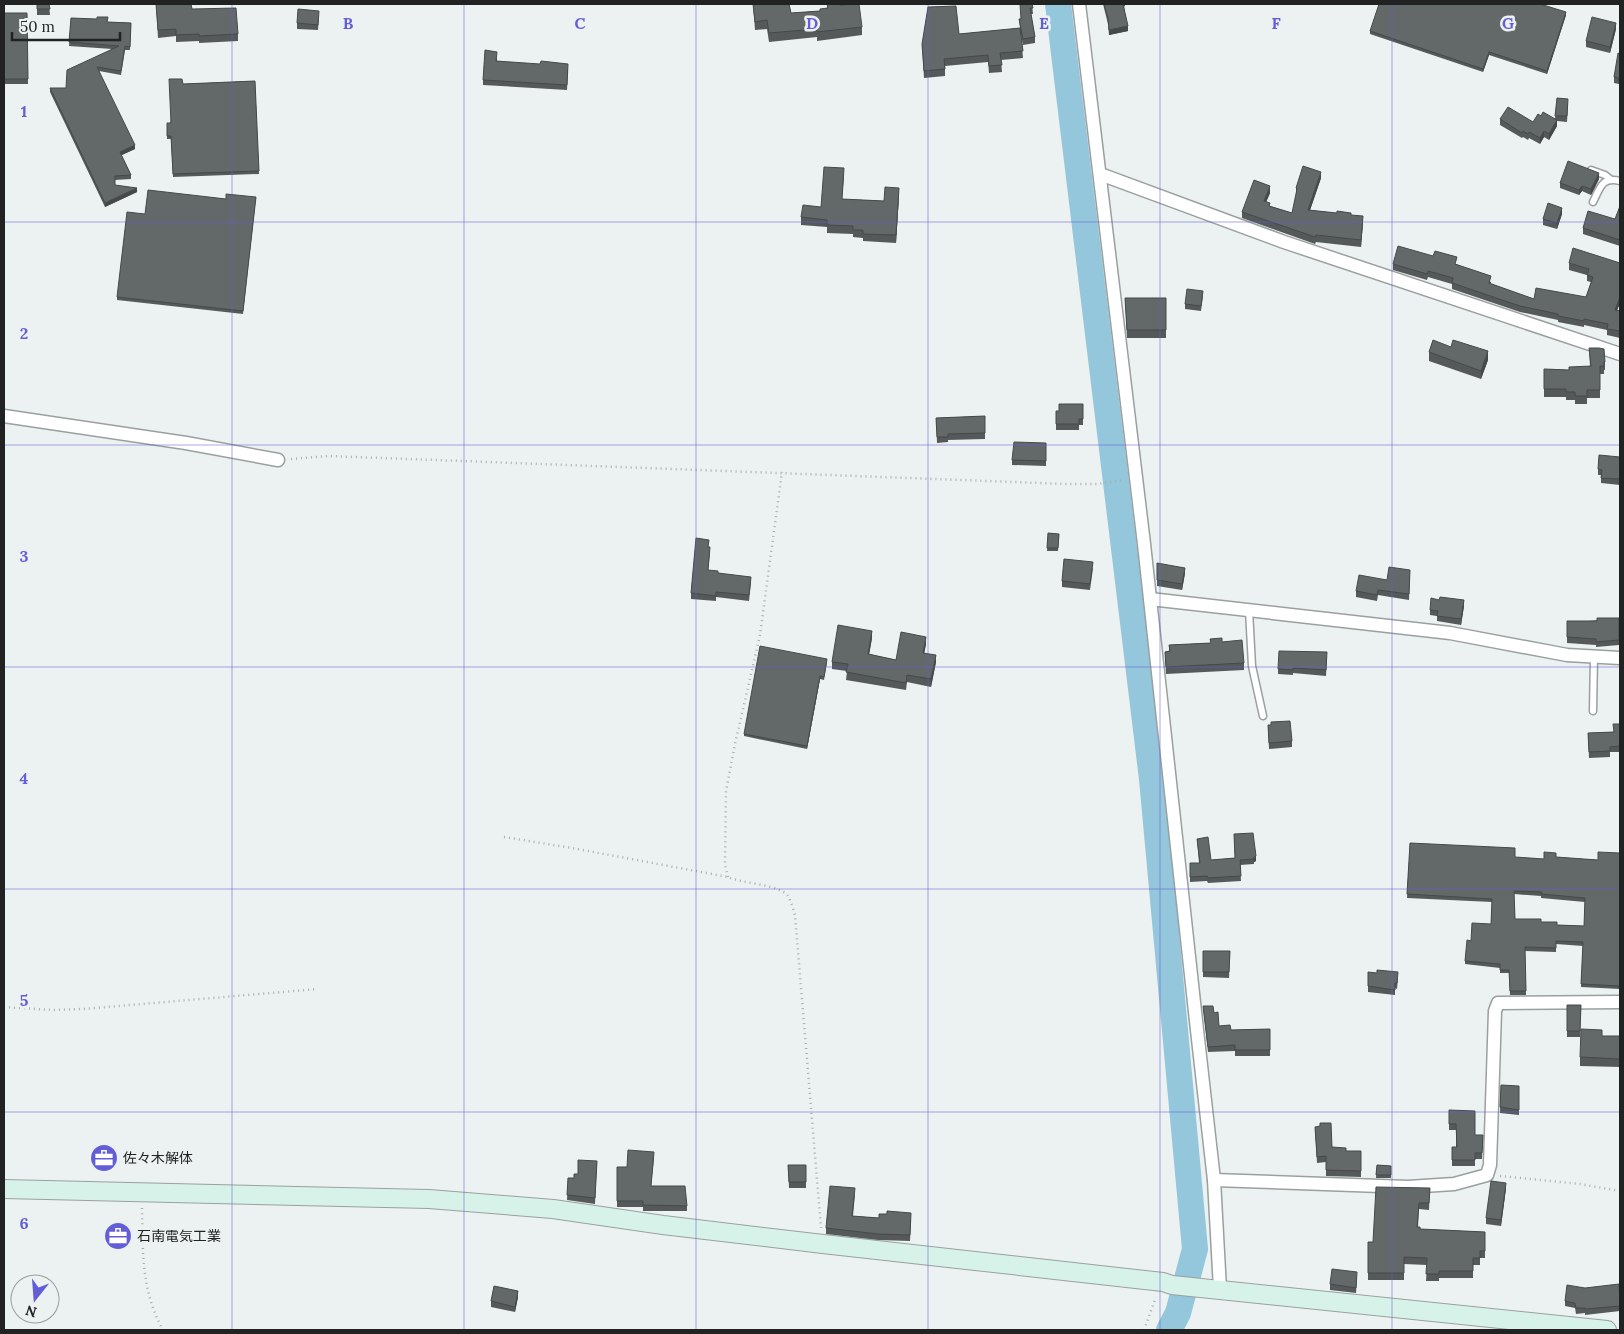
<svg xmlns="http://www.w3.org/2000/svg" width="1624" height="1334" font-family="Lora,'Noto Sans JP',serif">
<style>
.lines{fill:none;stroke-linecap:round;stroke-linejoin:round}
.river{stroke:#94c6dc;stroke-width:26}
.lane-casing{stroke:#9aa09f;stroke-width:9}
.street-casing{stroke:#9aa09f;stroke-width:15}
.secondary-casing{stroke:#9aa09f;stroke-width:20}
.path{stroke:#a8adac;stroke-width:2.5;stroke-dasharray:1 4;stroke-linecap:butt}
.lane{stroke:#fff;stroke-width:6}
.street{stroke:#fff;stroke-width:12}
.secondary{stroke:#d7f2e9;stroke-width:18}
.wall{fill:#55595a;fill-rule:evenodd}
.shaded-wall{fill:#45494a}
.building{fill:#636869;stroke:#45494a;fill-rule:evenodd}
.grid{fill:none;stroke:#635ed7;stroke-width:1;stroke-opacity:0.55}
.labels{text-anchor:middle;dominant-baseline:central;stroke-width:5;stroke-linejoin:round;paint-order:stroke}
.poi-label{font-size:14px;fill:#202322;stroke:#ecf2f1;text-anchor:start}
.grid-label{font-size:16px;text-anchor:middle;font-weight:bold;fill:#635ed7;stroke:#ecf2f1;stroke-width:5;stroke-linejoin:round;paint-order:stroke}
</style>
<rect width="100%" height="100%" fill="#ecf2f1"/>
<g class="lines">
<polyline class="river" points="1058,4 1152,779 1195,1249 1178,1313 1169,1330"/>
<g class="lane-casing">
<g id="lane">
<polyline points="1591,170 1605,175 1610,179"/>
<path d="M1593,202C1600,188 1602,176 1620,181"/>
<polyline points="1249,610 1252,666 1263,716"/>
<polyline points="1593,711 1594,657"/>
</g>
</g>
<g class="street-casing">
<g id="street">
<polyline points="1079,4 1144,544 1197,1030 1214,1180 1220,1289"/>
<polyline points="1100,174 1284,242 1620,354"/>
<polyline points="4,416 186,443 278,460"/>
<polyline points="1150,599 1450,633 1567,655 1620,658"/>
<polyline points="1214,1180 1408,1187 1454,1184 1487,1175 1490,1165 1495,1011 1498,1003 1620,1002"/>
</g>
</g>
<g class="secondary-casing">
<polyline id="secondary" points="4,1189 429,1199 553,1209 663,1225 823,1244 1163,1282 1172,1285 1607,1330"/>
</g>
<g class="path">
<polyline points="291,459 328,456 462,461 1066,484 1097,484 1125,480"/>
<path d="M504,837L572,848L728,877C743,884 779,884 788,896C791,901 793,909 795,915L821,1228"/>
<polyline points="728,877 725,865 726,791 735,744 760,635 782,472"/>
<polyline points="4,1007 52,1010 83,1009 318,989"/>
<polyline points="1500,1176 1580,1184 1620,1191"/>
<path d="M142,1208C143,1253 141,1290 163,1330"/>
<polyline points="1144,1330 1156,1297"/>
</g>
<use href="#lane" class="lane"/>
<use href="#street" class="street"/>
<use href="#secondary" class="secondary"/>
</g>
<g class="wall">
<polygon points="37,4 49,4 50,15 37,15"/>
<polygon points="156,4 192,9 238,34 238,41 199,43 199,41 176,42 176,36 158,38"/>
<polygon points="753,4 789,4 791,13 820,11 827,8 827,4 840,5 862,27 862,35 817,41 817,37 769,42 767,29 755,30"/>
<polygon points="1032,4 1033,14 1031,14 1035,37 1035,43 1023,45 1021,35 1023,58 1001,60 1002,72 989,73 988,62 945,66 945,76 924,78 922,44 959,34 1020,28 1019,19 1020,19"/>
<polygon points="1103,4 1125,4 1125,6 1124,7 1128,31 1109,35 1108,24"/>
<polygon points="4,13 27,13 28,84 4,84"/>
<polygon points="1566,15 1547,74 1489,55 1483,72 1370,34 1370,31"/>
<polygon points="319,16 318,30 297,29 297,23"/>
<polygon points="71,18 107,22 131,23 130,50 125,50 121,75 99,71 135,149 121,155 131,175 131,179 115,180 115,185 137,192 105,207 50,92 50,88 66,88 112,49 69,46"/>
<polygon points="1616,29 1610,53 1586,47 1586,41"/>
<polygon points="1620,54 1620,88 1619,88 1619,84 1614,83 1614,77"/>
<polygon points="497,57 497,61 568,69 567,90 483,85 483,80"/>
<polygon points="255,81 259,174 173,177 171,139 167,139 167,126 170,123 183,84"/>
<polygon points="1557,98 1568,104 1567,122 1557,121 1557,126 1549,140 1544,137 1540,144 1529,138 1528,140 1523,137 1522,138 1500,125 1500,119 1533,122 1541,116 1555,119"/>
<polygon points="844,176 842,199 884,201 899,195 896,243 863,241 863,238 853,237 853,234 827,233 827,227 801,225 801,217 821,207"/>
<polygon points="1321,178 1310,210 1351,215 1363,222 1361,247 1316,242 1315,244 1242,218 1242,212 1270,193 1266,202 1270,206 1292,213 1296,195 1296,188"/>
<polygon points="1599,179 1591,195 1582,191 1579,195 1560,188 1560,183"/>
<polygon points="256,197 243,314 117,300 117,297 145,214"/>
<polygon points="1620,206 1620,246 1583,234 1583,228 1615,219"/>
<polygon points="1562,214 1557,229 1543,225 1543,219"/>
<polygon points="1569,263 1620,263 1620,303 1617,310 1620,311 1620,338 1607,335 1607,330 1584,325 1584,327 1558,322 1558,320 1520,312 1452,289 1452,284 1428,277 1427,280 1393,270 1393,264 1456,264 1491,282 1491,284 1534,299 1586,297 1591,282 1587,281 1587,275 1569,270"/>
<polygon points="1203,296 1201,311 1185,309 1185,304"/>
<polygon points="1125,298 1166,298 1166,338 1127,338"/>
<polygon points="1589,348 1605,362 1605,370 1604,370 1604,374 1600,374 1600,398 1587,398 1587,404 1575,404 1575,400 1566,400 1566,397 1544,397 1544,369 1569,370 1590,366"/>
<polygon points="1429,352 1488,360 1481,379 1429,361"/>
<polygon points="1083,404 1083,425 1079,425 1079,430 1056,430 1056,411 1059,411"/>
<polygon points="985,416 985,439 948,440 948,442 937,443 936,418"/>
<polygon points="1046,443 1046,466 1012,465 1012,460"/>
<polygon points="1620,457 1620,485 1601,483 1601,475 1598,475 1598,469"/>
<polygon points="1048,533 1059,534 1058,551 1047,551"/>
<polygon points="709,547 710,553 708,570 751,582 749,601 716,597 716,601 691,599 691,593"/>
<polygon points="1157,563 1185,573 1182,590 1157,586"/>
<polygon points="1093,568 1090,590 1062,587 1062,581"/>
<polygon points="1410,576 1409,600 1378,595 1377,601 1356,597 1356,591 1387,580"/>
<polygon points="1464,606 1461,625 1437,621 1437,616 1430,615 1430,610"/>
<polygon points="1619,618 1619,645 1596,647 1596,645 1567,643 1567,621 1589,621"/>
<polygon points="872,638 869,654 896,660 926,644 924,653 936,662 931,687 907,682 906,690 846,680 847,671 832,669 832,662"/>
<polygon points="1222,642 1244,663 1244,670 1166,674 1165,652 1169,651 1169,645 1210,643"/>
<polygon points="1327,657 1326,676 1293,673 1293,675 1278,674 1278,669"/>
<polygon points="827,662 824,680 820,679 807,749 744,736 744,734"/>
<polygon points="1620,724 1620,752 1610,752 1610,757 1589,758 1588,733 1613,732"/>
<polygon points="1268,725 1292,741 1292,747 1269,749"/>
<polygon points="1234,834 1256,861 1254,862 1254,864 1240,865 1241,881 1208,883 1207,881 1190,882 1190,863 1199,863 1197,839 1211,860 1235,858"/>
<path d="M1410,843L1515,858L1544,859L1556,857L1598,860L1620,853V989L1581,987L1583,946L1556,944V952L1525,951L1526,995H1510L1509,973H1500V968L1465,964V961L1471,941L1491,924L1492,902L1407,898ZM1514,894L1541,896V898L1585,902L1584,926L1557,925L1541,922L1515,919Z"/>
<polygon points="1203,951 1230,951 1229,978 1203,977"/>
<polygon points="1398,978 1397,989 1395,988 1395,995 1368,992 1368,986"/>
<polygon points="1567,1005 1581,1005 1580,1037 1567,1037"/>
<polygon points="1203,1006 1214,1013 1219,1026 1231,1030 1270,1029 1270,1056 1235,1056 1235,1051 1208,1052"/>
<polygon points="1602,1036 1620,1036 1620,1067 1580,1066 1580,1057"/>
<polygon points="1501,1085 1519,1110 1519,1115 1500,1113"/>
<polygon points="1449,1110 1475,1135 1483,1135 1482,1159 1475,1159 1475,1166 1452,1166 1452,1147 1456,1147 1456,1130 1449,1130"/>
<polygon points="1315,1127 1332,1147 1346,1151 1361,1151 1361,1177 1326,1176 1326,1162 1317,1163"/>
<polygon points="654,1158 651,1186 687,1206 687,1211 643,1211 643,1207 617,1207 617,1167 627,1167"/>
<polygon points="597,1161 595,1204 567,1200 568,1178 574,1178"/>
<polygon points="788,1165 806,1165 806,1188 789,1188"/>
<polygon points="1377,1165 1391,1166 1391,1178 1376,1178"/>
<polygon points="1430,1188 1429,1210 1419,1209 1418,1227 1420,1229 1485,1232 1485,1258 1480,1258 1480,1265 1473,1265 1473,1278 1439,1278 1439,1281 1426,1281 1427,1265 1404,1264 1404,1280 1368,1280 1368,1242 1373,1242"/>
<polygon points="1506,1188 1501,1226 1486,1224 1486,1218"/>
<polygon points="855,1194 853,1216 879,1218 911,1219 910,1241 878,1240 826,1234 826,1228"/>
<polygon points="1357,1277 1356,1293 1330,1290 1330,1284"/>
<polygon points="1585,1288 1620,1293 1620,1311 1585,1315 1585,1313 1576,1314 1575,1308 1565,1306 1565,1301"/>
<polygon points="518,1297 515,1312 491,1307 491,1301"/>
</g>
<g class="shaded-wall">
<polygon points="1566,12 1566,15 1547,74 1547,71"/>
<polygon points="1616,23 1616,29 1610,53 1610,47"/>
<polygon points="1128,26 1128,31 1109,35 1109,30"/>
<polygon points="1489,52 1489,55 1483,72 1483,69"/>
<polygon points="1557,120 1557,126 1549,140 1549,134"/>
<polygon points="1544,131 1544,137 1540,144 1540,138"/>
<polygon points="135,145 135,149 120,156 120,152"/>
<polygon points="1321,172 1321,178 1308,216 1308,210"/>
<polygon points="1599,173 1599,179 1591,195 1591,189"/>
<polygon points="1270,186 1270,193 1264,207 1264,201"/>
<polygon points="1582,186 1582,191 1579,195 1579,190"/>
<polygon points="137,188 137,192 105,207 105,203"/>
<polygon points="899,188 899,195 896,243 896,235"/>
<polygon points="1562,208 1562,214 1557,229 1557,223"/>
<polygon points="1363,216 1363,222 1361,247 1361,240"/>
<polygon points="1620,297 1620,303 1615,316 1615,310"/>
<polygon points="1488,351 1488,360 1481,379 1481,371"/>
<polygon points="1185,568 1185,573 1182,590 1182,584"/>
<polygon points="1464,600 1464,606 1461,625 1461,619"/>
<polygon points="872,631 872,638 868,661 868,654"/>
<polygon points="926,637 926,644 923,660 923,653"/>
<polygon points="936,655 936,662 931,687 931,679"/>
<polygon points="820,676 820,679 807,749 807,746"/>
<polygon points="1256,856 1256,861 1254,862 1254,857"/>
<polygon points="1506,1183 1506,1188 1501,1226 1501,1220"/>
<polygon points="518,1291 518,1297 515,1312 515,1307"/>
</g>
<g class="building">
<polygon points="37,4 49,4 50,9 37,9"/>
<polygon points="156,4 191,4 192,9 236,8 238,34 199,36 199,34 176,35 176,29 158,30"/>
<polygon points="753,4 789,4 791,13 820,11 820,9 828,8 827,4 839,4 840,5 859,4 862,27 817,32 817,29 769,33 767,20 755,22"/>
<polygon points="1020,4 1032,4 1033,8 1030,8 1035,37 1023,39 1019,19 1021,19"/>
<polygon points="1104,4 1123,4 1128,26 1109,30 1108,18"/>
<polygon points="1379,4 1540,4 1566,12 1547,71 1489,52 1483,69 1370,31"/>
<polygon points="956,6 959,34 1020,28 1023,51 1000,53 1002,65 989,66 988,55 944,59 945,69 924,71 922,44 928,7"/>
<polygon points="298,9 319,11 318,25 297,23"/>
<polygon points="4,13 27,13 28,79 4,79"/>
<polygon points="97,17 108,17 107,22 131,23 130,47 125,46 121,71 97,67 135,145 120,152 131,175 115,176 115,185 137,188 105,203 50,88 66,88 67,70 119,46 69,42 71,18 97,19"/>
<polygon points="1592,17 1616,23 1610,47 1586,41"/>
<polygon points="485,50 497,52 496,61 540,64 541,61 568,64 567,85 483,80"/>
<polygon points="1618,53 1620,54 1620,83 1619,82 1619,78 1614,77"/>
<polygon points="169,79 182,79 183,84 255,81 259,171 173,174 171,136 167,136 167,123 171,123"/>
<polygon points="1557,98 1568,99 1567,116 1555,116"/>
<polygon points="1508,107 1533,122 1538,114 1541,116 1543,112 1557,120 1549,134 1544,131 1540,138 1529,132 1528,134 1523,131 1522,133 1500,119"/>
<polygon points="1568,161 1599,173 1591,189 1582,186 1579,190 1560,183"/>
<polygon points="1303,166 1321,172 1308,210 1337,213 1337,211 1351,213 1351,215 1363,216 1361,240 1316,235 1315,237 1242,212 1254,180 1270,186 1264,201 1270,203 1269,206 1292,213 1297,189 1296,188"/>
<polygon points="824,167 844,168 842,199 884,201 885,187 899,188 896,235 863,234 863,230 853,230 853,226 827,225 827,220 801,217 803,205 821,207"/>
<polygon points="148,190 226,199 226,194 256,197 243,311 117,297 127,212 145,214"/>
<polygon points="1548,203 1562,208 1557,223 1543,219"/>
<polygon points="1620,206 1620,240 1583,228 1588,211 1615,219"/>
<polygon points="1398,246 1433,256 1435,251 1457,257 1455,264 1491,276 1489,283 1534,299 1536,288 1586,297 1593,277 1587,275 1589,269 1569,263 1573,248 1620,263 1620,297 1615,310 1620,311 1620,331 1607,329 1608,324 1584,319 1584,321 1558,316 1558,314 1520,306 1452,283 1453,278 1428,271 1427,274 1393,264"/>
<polygon points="1187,289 1203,291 1201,306 1185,304"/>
<polygon points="1125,298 1166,298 1166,330 1127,330"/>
<polygon points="1433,340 1451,347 1453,340 1488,351 1481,371 1429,352"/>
<polygon points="1589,348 1599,348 1604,349 1605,362 1604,362 1604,366 1600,366 1600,390 1587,390 1587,396 1575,396 1575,392 1566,392 1566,389 1544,389 1544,369 1569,370 1569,367 1591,366"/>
<polygon points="1059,404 1083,404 1083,419 1079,419 1079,424 1056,424 1056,411 1059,411"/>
<polygon points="985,416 985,433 948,434 948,437 937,437 936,418"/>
<polygon points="1014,442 1046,443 1046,461 1012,460"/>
<polygon points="1599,455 1620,457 1620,479 1601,478 1602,470 1598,469"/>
<polygon points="1048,533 1059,534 1058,548 1047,548"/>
<polygon points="696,538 709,540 708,547 710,547 708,570 718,571 718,573 751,577 749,595 716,592 716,596 691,593"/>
<polygon points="1064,559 1093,562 1090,584 1062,581"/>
<polygon points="1157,563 1185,568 1182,584 1157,580"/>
<polygon points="1389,567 1410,570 1409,594 1378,590 1377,595 1356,591 1359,575 1387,580"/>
<polygon points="1440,597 1464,600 1461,619 1437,616 1438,611 1430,610 1431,598 1439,600"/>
<polygon points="1597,618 1619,618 1619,640 1596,642 1596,639 1567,637 1567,621 1597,621"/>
<polygon points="838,625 872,631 868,654 896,660 901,632 926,637 923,653 936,655 931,679 907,675 906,683 846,672 848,664 832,662"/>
<polygon points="1222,638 1222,642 1242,640 1244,663 1166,667 1165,652 1170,651 1169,645 1211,643 1210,639"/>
<polygon points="760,646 827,659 824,677 820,676 807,746 744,734"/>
<polygon points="1279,651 1327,652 1326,670 1293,668 1293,670 1278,669"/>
<polygon points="1290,721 1292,741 1269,743 1268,725 1271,725 1271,722"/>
<polygon points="1613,724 1620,724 1620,746 1610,747 1610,751 1589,752 1588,733 1614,732"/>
<polygon points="1253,833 1256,856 1254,857 1254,859 1240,860 1241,876 1208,878 1207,876 1190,877 1190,863 1200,863 1197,839 1208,837 1211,860 1235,858 1234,834"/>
<path d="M1410,843L1515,848V857L1544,859V852L1556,853V857L1598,860V852L1620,853V986L1581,984L1583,942L1556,941V948L1525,947L1526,991H1510L1509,970H1500V964L1465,961L1467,940L1471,941L1472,923L1491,924L1492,899L1407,894ZM1514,891L1542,892L1541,894L1585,898L1584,926L1557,925V922H1541V919H1515Z"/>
<polygon points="1203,951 1230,951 1229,972 1203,972"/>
<polygon points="1377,970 1398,972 1397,983 1395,983 1395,990 1368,986 1368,972 1377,973"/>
<polygon points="1567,1005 1581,1005 1580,1031 1567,1031"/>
<polygon points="1203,1006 1213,1006 1214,1013 1218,1012 1219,1026 1230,1025 1231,1030 1270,1029 1270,1050 1235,1050 1235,1045 1208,1047"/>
<polygon points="1581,1029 1602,1030 1602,1036 1620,1036 1620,1059 1580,1057"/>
<polygon points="1501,1085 1519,1086 1519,1110 1500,1107"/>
<polygon points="1449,1110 1475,1111 1475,1135 1483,1135 1482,1153 1475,1153 1475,1160 1452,1160 1452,1147 1457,1147 1456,1124 1449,1124"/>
<polygon points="1320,1123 1331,1123 1332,1147 1346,1148 1346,1151 1361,1151 1361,1171 1326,1170 1326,1156 1317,1157 1315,1127 1320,1126"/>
<polygon points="628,1150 654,1152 651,1186 685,1186 687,1206 643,1205 643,1201 617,1201 617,1167 627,1167"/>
<polygon points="578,1160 597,1161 595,1198 567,1195 568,1178 574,1178 574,1174 578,1174"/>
<polygon points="788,1165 806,1165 806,1182 789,1182"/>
<polygon points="1377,1165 1391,1166 1391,1175 1376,1175"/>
<polygon points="1491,1181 1506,1183 1501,1220 1486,1218"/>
<polygon points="830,1186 855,1188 852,1216 879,1218 879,1214 887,1214 887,1211 911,1213 910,1235 878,1234 826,1228"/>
<polygon points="1376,1187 1430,1188 1429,1203 1419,1203 1417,1227 1420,1227 1420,1229 1485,1232 1485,1251 1480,1251 1480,1258 1473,1258 1473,1271 1439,1271 1439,1274 1426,1274 1427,1258 1404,1257 1404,1273 1368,1273 1368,1242 1373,1242"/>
<polygon points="1332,1269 1357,1272 1356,1288 1330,1284"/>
<polygon points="1619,1284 1620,1306 1585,1309 1585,1308 1576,1308 1575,1303 1565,1301 1567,1285 1585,1288"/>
<polygon points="494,1286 518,1291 515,1307 491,1301"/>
</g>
<path class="grid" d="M232,4V1330M464,4V1330M696,4V1330M928,4V1330M1160,4V1330M1392,4V1330M4,222H1620M4,445H1620M4,667H1620M4,889H1620M4,1112H1620"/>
<defs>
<g id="office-disc" transform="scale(1.4375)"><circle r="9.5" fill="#635ed7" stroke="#ecf2f1"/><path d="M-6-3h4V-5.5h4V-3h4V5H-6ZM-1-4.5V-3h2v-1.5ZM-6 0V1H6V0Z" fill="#fff"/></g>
</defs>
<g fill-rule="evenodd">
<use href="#office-disc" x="104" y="1158"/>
<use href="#office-disc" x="118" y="1236"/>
</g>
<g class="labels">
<g class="poi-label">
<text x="123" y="1158">佐々木解体</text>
<text x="137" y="1236">石南電気工業</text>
</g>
</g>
<g class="grid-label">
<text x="348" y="29">B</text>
<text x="580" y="29">C</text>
<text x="812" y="29">D</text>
<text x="1044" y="29">E</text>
<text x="1276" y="29">F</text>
<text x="1508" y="29">G</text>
<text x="24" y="117">1</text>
<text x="24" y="339">2</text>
<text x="24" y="562">3</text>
<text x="24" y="784">4</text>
<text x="24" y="1006">5</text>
<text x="24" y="1229">6</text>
</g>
<rect width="1624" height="1334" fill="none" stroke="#202322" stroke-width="10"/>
<g transform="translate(35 1299) rotate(197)"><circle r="24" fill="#ecf2f1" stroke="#9a9f9e"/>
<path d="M0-4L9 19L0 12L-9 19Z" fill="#635ed7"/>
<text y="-8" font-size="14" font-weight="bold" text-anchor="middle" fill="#202322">N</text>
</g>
<path d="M12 32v8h108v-8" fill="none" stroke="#202322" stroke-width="2.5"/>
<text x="20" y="32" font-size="15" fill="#202322" stroke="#ecf2f1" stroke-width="4" paint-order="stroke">50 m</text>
</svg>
